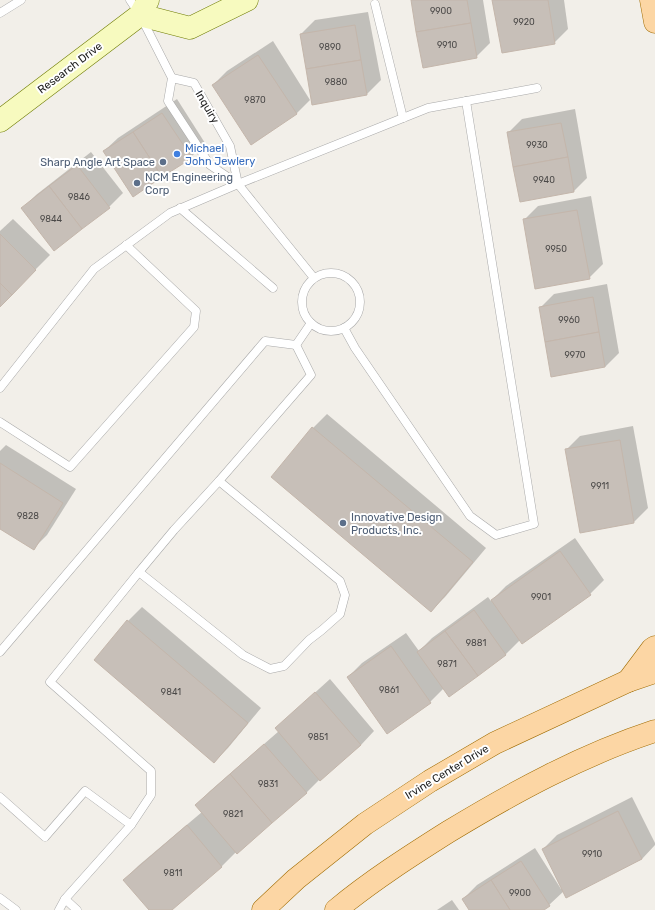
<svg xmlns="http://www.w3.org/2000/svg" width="655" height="910" font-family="Rubik,sans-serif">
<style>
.shadow{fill:#0003}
.building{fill:#c7bfb8;stroke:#c4b6ab}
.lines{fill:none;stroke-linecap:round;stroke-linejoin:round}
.service-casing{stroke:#a9a9a9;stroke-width:9}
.secondary-casing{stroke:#707d05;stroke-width:23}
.primary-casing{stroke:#a06b00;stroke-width:23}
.service{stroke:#fff;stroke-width:8}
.secondary{stroke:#f7fabf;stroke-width:22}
.primary{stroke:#fcd6a4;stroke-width:22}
.shop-dot{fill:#3f7fe0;stroke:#fff;stroke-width:1.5}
.service-dot{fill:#5c6f8a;stroke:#fff;stroke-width:1.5}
.labels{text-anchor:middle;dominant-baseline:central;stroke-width:4;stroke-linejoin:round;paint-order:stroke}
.number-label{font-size:9px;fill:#4b4948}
.street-label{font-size:11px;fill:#222;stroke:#fff}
.shop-label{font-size:11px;fill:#366cbe;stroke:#fff;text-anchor:start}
.service-label{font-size:11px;fill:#4e5e75;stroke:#fff;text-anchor:start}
</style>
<rect width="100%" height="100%" fill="#f2efe9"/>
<g class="shadow">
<polygon points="412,0 483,0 490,43 476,57"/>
<polygon points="494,0 564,0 568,29 554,43"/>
<polygon points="368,12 381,80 367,94 301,34 315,20"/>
<polygon points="273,41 310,100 296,114 213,85 227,71"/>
<polygon points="177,99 205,143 191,157 133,195 104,151 118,138"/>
<polygon points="575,109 587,178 573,192 508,133 522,119"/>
<polygon points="91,152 123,193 109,207 22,209 36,195"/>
<polygon points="591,196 603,264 589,278 524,220 538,206"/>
<polygon points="13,219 50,255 0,305 0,231"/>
<polygon points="607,284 619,353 605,367 540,308 554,294"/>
<polygon points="327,414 486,548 445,597 431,611 272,477 313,428"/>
<polygon points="633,426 648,508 634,522 580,532 566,450 580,436"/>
<polygon points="6,445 76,489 47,535 33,549 0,528 0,451"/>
<polygon points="575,538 604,580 590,594 520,640 506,654 449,695 444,688 430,702 348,677 362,663 406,633 419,651 432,638 488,597 491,601 506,586"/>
<polygon points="142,607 261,708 228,748 214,762 128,621"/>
<polygon points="330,679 374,731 361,745 320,779 306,793 236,852 222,866 170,910 150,910 124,880 138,866 202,812 196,805 210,791 279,731 276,728"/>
<polygon points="632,797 655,843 655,845 642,859 567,896 564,891 549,905 542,910 470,910 463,899 477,885 535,848 561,889 563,888 543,849 557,835"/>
<polygon points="452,900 459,910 437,910"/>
</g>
<g class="building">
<polygon points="411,0 467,0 471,23 416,32"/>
<polygon points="492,0 548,0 555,44 502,53"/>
<polygon points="471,23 477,58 423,68 416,32"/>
<polygon points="355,25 361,60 306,69 300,34"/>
<polygon points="258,55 297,114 251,145 212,85"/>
<polygon points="361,60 367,95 312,105 306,69"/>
<polygon points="162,113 192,158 162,177 133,132"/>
<polygon points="561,123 568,157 513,167 507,132"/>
<polygon points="133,132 162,177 133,197 103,151"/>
<polygon points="568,157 574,192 520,202 513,167"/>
<polygon points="77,165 110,208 82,229 49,186"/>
<polygon points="49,186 82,229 54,251 21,208"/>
<polygon points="577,210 590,279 535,289 523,219"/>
<polygon points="0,234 36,270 12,295 0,283"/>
<polygon points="0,283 12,295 0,307"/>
<polygon points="593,297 599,332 545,342 539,307"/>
<polygon points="599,332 605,367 551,377 545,342"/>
<polygon points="312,427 473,562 431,612 271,477"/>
<polygon points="620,440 634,523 580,533 565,449"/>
<polygon points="0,463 63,503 34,550 0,529"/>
<polygon points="560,551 591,595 522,644 491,600"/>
<polygon points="474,610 506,655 478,676 445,631"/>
<polygon points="127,620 248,723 214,763 94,660"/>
<polygon points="445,631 478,676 449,697 417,652"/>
<polygon points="391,646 431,703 387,734 347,677"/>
<polygon points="315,692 361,745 320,781 275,728"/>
<polygon points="264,744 307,793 272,823 230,774"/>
<polygon points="230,774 272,823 237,854 195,805"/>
<polygon points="618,811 642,859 566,898 542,849"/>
<polygon points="187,825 222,867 172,910 149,910 123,880"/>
<polygon points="521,861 550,906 544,910 510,910 491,880"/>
<polygon points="491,880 510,910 469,910 462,899"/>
</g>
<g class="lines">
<g class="service-casing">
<g id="service">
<polyline points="130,0 140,15 172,78 168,101 210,165 238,184 314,278"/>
<polyline points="375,4 403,118"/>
<polyline points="0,13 21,0"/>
<polyline points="172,78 194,83 230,146 238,184"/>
<polyline points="180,208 273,288"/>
<circle cx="331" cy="302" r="29"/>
<polyline points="344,328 355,348 470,516 496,535 534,524 466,101"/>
<polyline points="296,345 311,323"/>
<polyline points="0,388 94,269 170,213 238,184 428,108 537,88"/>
<polyline points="0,422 70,467 194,327 196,311 126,245"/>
<polyline points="139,572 174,530 219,481"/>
<polyline points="0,652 265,341 296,345"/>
<polyline points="0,797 45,837 85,791 131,825 151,795 151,771 50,682 139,572 243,655 270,669 284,666 309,640 322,630 340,614 345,595 340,581 219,481 311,375 296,345"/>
<polyline points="0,898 16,910"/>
<polyline points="65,899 77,910"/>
<polyline points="59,910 65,899 131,825"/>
</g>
</g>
<g class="secondary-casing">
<g id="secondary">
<polyline points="140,15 190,28 247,0"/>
<polyline points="0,121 140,15 148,0"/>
</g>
</g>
<g class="primary-casing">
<g id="primary">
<polyline points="651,0 655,22"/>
<polyline points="628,681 652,649 655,647"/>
<polyline points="263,910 296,879 365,824 430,781 495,743 628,681 655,672"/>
<path d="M336,910C371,881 410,856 448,832C514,792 582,755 655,731"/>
</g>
</g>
<use href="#service" class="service"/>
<use href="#secondary" class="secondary"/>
<use href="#primary" class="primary"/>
</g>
<circle class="shop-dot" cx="177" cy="154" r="4"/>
<g class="service-dot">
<circle cx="163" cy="162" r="4"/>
<circle cx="137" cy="183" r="4"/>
<circle cx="343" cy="523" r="4"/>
</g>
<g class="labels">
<g class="number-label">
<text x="441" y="11">9900</text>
<text x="524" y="22">9920</text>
<text x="447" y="45">9910</text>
<text x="330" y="47">9890</text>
<text x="336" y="82">9880</text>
<text x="255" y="100">9870</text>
<text x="537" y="145">9930</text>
<text x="544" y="180">9940</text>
<text x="79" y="197">9846</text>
<text x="51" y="219">9844</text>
<text x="556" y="249">9950</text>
<text x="569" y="320">9960</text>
<text x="575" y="355">9970</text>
<text x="600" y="486">9911</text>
<text x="28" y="516">9828</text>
<text x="541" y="597">9901</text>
<text x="476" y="643">9881</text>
<text x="447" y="664">9871</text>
<text x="389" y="690">9861</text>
<text x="171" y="692">9841</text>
<text x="318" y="737">9851</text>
<text x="268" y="784">9831</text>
<text x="233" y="814">9821</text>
<text x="592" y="854">9910</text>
<text x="173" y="873">9811</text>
<text x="520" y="893">9900</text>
</g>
<g class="street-label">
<text transform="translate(70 68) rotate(-37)">Research Drive</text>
<text transform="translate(207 107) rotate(60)">Inquiry</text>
<text transform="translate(447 772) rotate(-31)">Irvine Center Drive</text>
</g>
<g class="shop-label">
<text x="185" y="148">Michael<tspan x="185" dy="13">John Jewlery</tspan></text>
</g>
<g class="service-label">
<text x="155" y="162" text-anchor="end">Sharp Angle Art Space</text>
<text x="145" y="177">NCM Engineering<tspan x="145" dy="13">Corp</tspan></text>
<text x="351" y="517">Innovative Design<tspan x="351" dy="13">Products, Inc.</tspan></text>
</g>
</g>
</svg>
